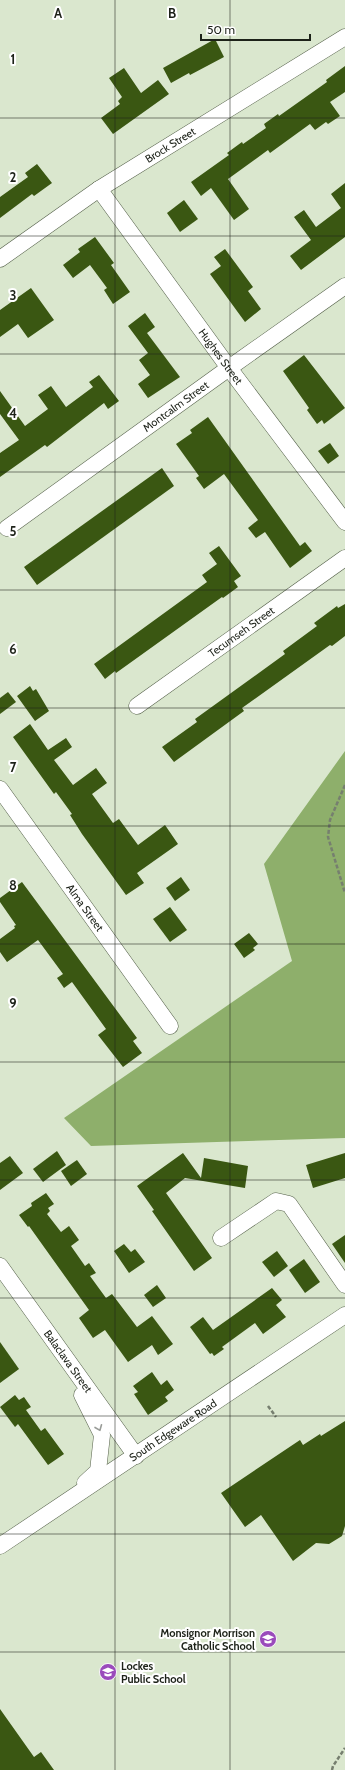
<svg xmlns="http://www.w3.org/2000/svg" width="345" height="1770" font-family="Cabin,sans-serif">
<style>
.forest{fill:#8eaf6b}
.building{fill:#3a5712}
.lines{fill:none;stroke-linecap:round;stroke-linejoin:round}
.minor-casing{stroke:#55604a;stroke-width:17}
.path{stroke:#767f6f;stroke-width:2.5;stroke-dasharray:4 2;stroke-linecap:butt}
.minor{stroke:#fff;stroke-width:16}
.oneway{stroke:#999c98}
.grid{fill:none;stroke:#1d2219;stroke-width:1;stroke-opacity:0.55}
.labels{text-anchor:middle;dominant-baseline:central;stroke-width:4;stroke-linejoin:round;paint-order:stroke}
.street-label{font-size:11px;fill:#1d2219;stroke:#fff}
.poi-label{font-size:11px;font-weight:bold;fill:#1d2219;stroke:#fff;text-anchor:end}
.grid-label{font-size:13px;text-anchor:middle;font-weight:bold;fill:#1d2219;stroke:#fff;stroke-width:4;stroke-linejoin:round;paint-order:stroke}
</style>
<rect width="100%" height="100%" fill="#dae7ce"/>
<polygon class="forest" points="345,751 345,1138 91,1146 64,1118 292,961 264,864"/>
<g class="building">
<polygon points="215,39 224,57 190,75 189,73 171,83 163,68"/>
<polygon points="345,66 345,92 330,102 340,116 328,124 326,122 315,130 310,124 270,153 268,150 228,179 249,209 234,220 211,188 201,196 191,182 229,155 227,153 242,142 243,144 266,128 264,124 278,114 279,116 327,82 326,80"/>
<polygon points="124,68 141,93 158,80 169,94 113,134 101,118 120,104 118,101 122,97 109,78"/>
<polygon points="37,164 52,183 34,196 32,194 0,218 0,197 28,177 25,173"/>
<polygon points="345,183 345,237 301,270 290,256 311,240 294,217 304,210 316,227 341,208 331,194"/>
<polygon points="184,200 198,219 180,232 167,213"/>
<polygon points="95,237 114,263 111,265 130,292 113,304 104,290 107,288 90,265 73,278 63,265 80,252 78,249"/>
<polygon points="225,249 253,287 248,291 261,309 245,322 210,274 221,266 214,257"/>
<polygon points="31,288 54,320 28,338 18,324 0,337 0,310"/>
<polygon points="145,313 155,327 147,333 180,377 148,398 138,384 150,375 139,360 148,353 128,326"/>
<polygon points="304,355 345,408 324,424 322,420 317,424 307,410 309,408 283,371"/>
<polygon points="99,375 119,401 108,409 104,403 47,447 45,445 0,477 0,453 19,440 0,414 0,391 25,426 48,409 38,395 51,386 66,407 93,387 89,382"/>
<polygon points="208,417 300,546 305,542 312,551 290,568 265,532 256,538 248,528 258,520 224,474 204,489 196,478 199,476 176,444 192,433 190,430"/>
<polygon points="330,443 339,456 328,464 318,451"/>
<polygon points="162,468 174,486 37,585 24,567"/>
<polygon points="219,546 241,576 234,581 238,587 223,598 222,597 116,673 115,671 105,679 94,664 207,582 202,575 217,564 209,553"/>
<polygon points="345,604 345,636 332,646 330,645 242,708 244,711 174,762 162,747 197,722 195,719 285,654 283,651 317,626 314,623 337,606 338,608"/>
<polygon points="30,686 33,691 36,689 49,711 35,721 17,696"/>
<polygon points="8,692 16,702 0,714 0,698"/>
<polygon points="30,724 48,750 66,738 72,747 54,760 73,785 96,768 107,783 92,794 113,823 119,819 138,845 165,825 178,844 137,873 144,883 126,895 82,834 70,815 72,814 56,792 54,794 13,737"/>
<polygon points="181,877 190,890 175,901 166,888"/>
<polygon points="22,882 137,1038 133,1041 142,1053 123,1067 98,1035 106,1029 72,982 64,988 57,978 63,974 38,940 7,962 0,952 0,939 15,928 14,926 16,925 0,902 0,898"/>
<polygon points="170,907 187,930 170,942 153,919"/>
<polygon points="249,933 258,944 253,948 255,950 244,958 234,944"/>
<polygon points="57,1151 66,1165 43,1182 33,1169"/>
<polygon points="183,1153 201,1178 204,1158 248,1166 245,1188 185,1178 166,1193 212,1258 194,1271 152,1211 154,1210 137,1186"/>
<polygon points="345,1153 345,1178 313,1188 306,1165"/>
<polygon points="10,1156 23,1173 0,1190 0,1163"/>
<polygon points="77,1160 87,1174 71,1186 61,1171"/>
<polygon points="46,1193 54,1204 48,1208 50,1211 47,1214 61,1232 69,1226 79,1240 71,1246 85,1266 89,1263 96,1273 90,1276 106,1298 112,1294 137,1327 152,1316 173,1344 158,1355 152,1345 128,1362 105,1330 93,1338 79,1318 89,1310 29,1226 28,1227 19,1215 32,1206 31,1203"/>
<polygon points="345,1235 345,1263 332,1244"/>
<polygon points="124,1244 131,1252 135,1249 145,1262 129,1273 114,1251"/>
<polygon points="277,1251 288,1266 274,1277 262,1262"/>
<polygon points="304,1259 320,1282 305,1293 289,1270"/>
<polygon points="157,1285 166,1298 153,1307 144,1295"/>
<polygon points="272,1288 282,1300 276,1305 286,1317 263,1334 255,1323 222,1347 224,1349 214,1356 212,1353 210,1354 190,1327 203,1317 213,1330"/>
<polygon points="0,1342 19,1369 0,1383"/>
<polygon points="152,1372 161,1385 167,1380 174,1390 165,1397 168,1401 148,1415 134,1394 138,1392 133,1386"/>
<polygon points="15,1395 19,1400 24,1397 31,1407 26,1410 41,1431 45,1428 64,1454 48,1465 18,1424 15,1427 0,1407"/>
<polygon points="345,1421 345,1526 342,1536 329,1544 316,1543 293,1561 261,1515 245,1527 221,1493 300,1440 303,1445 320,1434 321,1436"/>
<polygon points="0,1709 34,1757 41,1752 54,1770 0,1770"/>
</g>
<g class="lines">
<g class="minor-casing">
<g id="minor">
<path id="s1" d="M99,189L229,368L345,522"/>
<path id="s2" d="M0,259L99,189L345,37"/>
<path id="s3" d="M7,528L229,368L345,286"/>
<path id="s4" d="M137,706L345,558"/>
<path id="s5" d="M0,789L170,1026"/>
<polyline points="221,1238 276,1201 289,1204 345,1285"/>
<path id="s6" d="M0,1266L136,1456"/>
<polyline points="82,1395 102,1435 98,1471 85,1483"/>
<path id="s7" d="M0,1546L345,1315"/>
</g>
</g>
<g class="path">
<polyline points="345,785 330,820 328,837 345,893"/>
<polyline points="268,1406 276,1417"/>
<polyline points="332,1770 333,1766 345,1748"/>
</g>
<use href="#minor" class="minor"/>
</g>
<defs><path id="oneway-chevron" d="M-2-3.5L2.5 0L-2 3.5" fill="none" stroke-width="1.6" stroke-linecap="round" stroke-linejoin="round"/></defs>
<use class="oneway" href="#oneway-chevron" transform="translate(99 1428) rotate(68)"/>
<path class="grid" d="M115,0V1770M230,0V1770M0,118H345M0,236H345M0,354H345M0,472H345M0,590H345M0,708H345M0,826H345M0,944H345M0,1062H345M0,1180H345M0,1298H345M0,1416H345M0,1534H345M0,1652H345"/>
<defs>
<g id="school-disc" transform="scale(0.9)"><circle r="9.5" fill="#9a4bbb" stroke="#fff"/><path d="M0-5L7-2L0 1L-7-2ZM-4 1L0 2.5L4 1V4Q0 6-4 4Z" fill="#fff"/></g>
</defs>
<g fill-rule="evenodd">
<use href="#school-disc" x="268" y="1639"/>
<use href="#school-disc" x="108" y="1672"/>
</g>
<g class="labels">
<g class="street-label">
<text stroke="none"><textPath href="#s2" startOffset="205">Brock Street</textPath></text>
<text stroke="none"><textPath href="#s1" startOffset="207">Hughes Street</textPath></text>
<text stroke="none"><textPath href="#s3" startOffset="208">Montcalm Street</textPath></text>
<text stroke="none"><textPath href="#s4" startOffset="128">Tecumseh Street</textPath></text>
<text stroke="none"><textPath href="#s5" startOffset="146">Alma Street</textPath></text>
<text stroke="none"><textPath href="#s6" startOffset="117">Balaclava Street</textPath></text>
<text stroke="none"><textPath href="#s7" startOffset="208">South Edgeware Road</textPath></text>
</g>
<g class="poi-label">
<text x="255" y="1633">Monsignor Morrison<tspan x="255" dy="13">Catholic School</tspan></text>
<text x="121" y="1666" text-anchor="start">Lockes<tspan x="121" dy="13">Public School</tspan></text>
</g>
</g>
<g class="grid-label">
<text x="58" y="18">A</text>
<text x="172" y="18">B</text>
<text x="13" y="64">1</text>
<text x="13" y="182">2</text>
<text x="13" y="300">3</text>
<text x="13" y="418">4</text>
<text x="13" y="536">5</text>
<text x="13" y="654">6</text>
<text x="13" y="772">7</text>
<text x="13" y="890">8</text>
<text x="13" y="1008">9</text>
</g>
<path d="M201 34v6h109v-6" fill="none" stroke="#1d2219" stroke-width="2"/>
<text x="207" y="34" font-size="12" fill="#1d2219" stroke="#ffffff" stroke-width="3" paint-order="stroke">50 m</text>
</svg>
